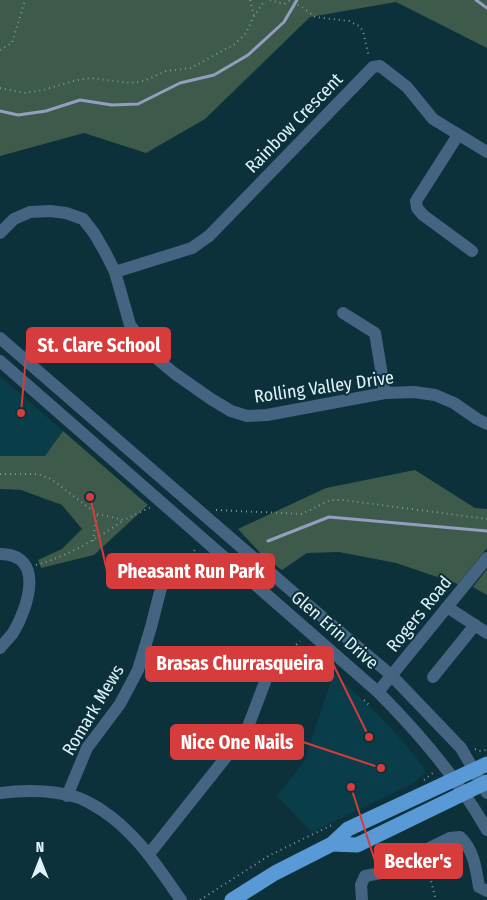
<svg xmlns="http://www.w3.org/2000/svg" width="487" height="900" font-family="'Fira Sans Condensed',sans-serif">
<style>
.built{fill:#093d4a}
.green{fill:#3d5a4a}
.lines{fill:none;stroke-linecap:round;stroke-linejoin:round}
.stream{stroke:#939ec0;stroke-width:3}
.path{stroke:#7c989f;stroke-width:2;stroke-dasharray:1 4;stroke-linecap:butt}
.minor{stroke:#456481;stroke-width:12}
.major{stroke:#599ad6;stroke-width:15}
.labels{text-anchor:middle;dominant-baseline:central;stroke-width:4;stroke-linejoin:round;paint-order:stroke}
.street-label{font-size:18px;fill:#dff3f9;stroke:#0c313b}
.leader{fill:none;stroke:#d73c3d;stroke-width:2}
.callout-dot{fill:#d73c3d;stroke:#0c313b;stroke-width:2}
.callout{fill:#d73c3d;stroke:#d73c3d;stroke-width:2}
.callout-label{font-size:19px;text-anchor:middle;font-weight:bold;fill:#fff}
</style>
<rect width="100%" height="100%" fill="#0c313b"/>
<g class="built">
<polygon points="0,376 63,431 45,456 0,456"/>
<polygon points="334,673 376,713 396,734 416,757 425,770 425,773 412,784 312,832 277,796 304,762"/>
</g>
<g class="green">
<polygon points="0,0 487,0 487,48 396,2 310,17 205,119 146,153 84,133 0,156"/>
<polygon points="63,431 148,505 94,555 41,568 38,560 62,549 82,529 62,505 21,490 0,489 0,456 45,456"/>
<polygon points="415,470 475,508 487,509 487,548 458,584 396,563 339,552 307,553 282,570 263,556 238,529 326,488"/>
<polygon points="487,569 487,595 473,587"/>
</g>
<g class="lines">
<g class="stream">
<polyline points="476,0 487,8"/>
<polyline points="0,111 18,115 46,111 80,100 112,105 138,104 180,83 214,75 248,55 284,22 297,0"/>
<polyline points="268,541 329,517 487,531"/>
</g>
<g class="path">
<polyline points="250,0 254,16"/>
<polyline points="270,0 284,4 289,1 302,7 315,17 349,21 359,26 363,31 369,57"/>
<polyline points="0,50 12,43 25,0"/>
<polyline points="0,88 24,93 43,90 77,80 91,78 130,83 144,81 166,71 191,68 235,44 246,33 254,16 265,0"/>
<polyline points="0,474 38,474 51,479 97,514 124,520 151,507"/>
<polyline points="216,510 302,514 330,500 343,500 487,519"/>
<polyline points="93,541 97,514"/>
<path d="M36,565C69,556 96,539 124,520"/>
<polyline points="171,582 175,581 183,565 197,547"/>
<polyline points="275,666 300,641"/>
<polyline points="364,700 370,706"/>
<polyline points="475,749 479,751 487,750"/>
<polyline points="424,780 434,772"/>
<polyline points="426,862 436,900"/>
<polyline points="200,900 270,855 334,824"/>
</g>
<g class="minor">
<polyline points="458,135 416,201 417,208 423,215 472,251"/>
<polyline points="0,233 14,219 30,212 50,211 66,213 83,219 94,233 105,252 115,272 130,325 143,342 156,358 174,373 211,399 231,411 247,416 267,415 385,393 414,392 435,395 454,403 477,419 487,424"/>
<polyline points="115,272 192,248 209,236 373,67 380,66 407,87 433,119 487,152"/>
<polyline points="343,313 375,333 385,393"/>
<polyline points="0,338 294,593 391,675 461,748 487,793"/>
<path d="M0,361L378,692C419,733 458,779 487,830"/>
<path d="M0,554C46,554 28,608 13,633C9,638 4,643 0,648"/>
<polyline points="447,607 487,633"/>
<polyline points="433,677 475,625"/>
<polyline points="378,692 487,558"/>
<path d="M0,793C25,790 52,790 76,797C84,799 93,805 100,809C136,832 157,866 181,900"/>
<polyline points="67,796 87,748 120,704 138,670 151,627 162,584"/>
<polyline points="149,854 246,732 265,682"/>
<path d="M362,900L361,885L365,876L391,871L403,861L423,851L450,838L460,837C474,850 476,869 479,887L487,891"/>
</g>
<g class="major">
<polyline points="332,844 357,845 487,782"/>
<polyline points="232,900 275,873 332,844 348,829 487,764"/>
</g>
</g>
<g class="labels">
<g class="street-label">
<text transform="translate(294 123) rotate(-46)">Rainbow Crescent</text>
<text transform="translate(324 387) rotate(-8)">Rolling Valley Drive</text>
<text transform="translate(419 614) rotate(-51)">Rogers Road</text>
<text transform="translate(335 630) rotate(41)">Glen Erin Drive</text>
<text transform="translate(93 710) rotate(-59)">Romark Mews</text>
</g>
</g>
<path class="leader" d="M21 413L27 345M90 497L107 571M369 737L333 664M381 768L303 742M351 787L375 861"/>
<g class="callout-dot">
<circle cx="21" cy="413" r="5"/>
<circle cx="90" cy="497" r="5"/>
<circle cx="369" cy="737" r="5"/>
<circle cx="381" cy="768" r="5"/>
<circle cx="351" cy="787" r="5"/>
</g>
<g class="callout">
<rect x="27" y="328" width="143" height="34" rx="5"/>
<rect x="107" y="554" width="167" height="34" rx="5"/>
<rect x="146" y="647" width="187" height="34" rx="5"/>
<rect x="171" y="725" width="132" height="34" rx="5"/>
<rect x="375" y="844" width="87" height="34" rx="5"/>
</g>
<g class="callout-label">
<text x="99" y="352">St. Clare School</text>
<text x="191" y="578">Pheasant Run Park</text>
<text x="240" y="670">Brasas Churrasqueira</text>
<text x="237" y="749">Nice One Nails</text>
<text x="418" y="868">Becker's</text>
</g>
<g transform="translate(40 860)" stroke="#0c313b" stroke-width="4" paint-order="stroke">
<path d="M0-4L9 19L0 12L-9 19Z" fill="#dff3f9"/>
<text y="-8" font-size="14" font-weight="bold" text-anchor="middle" fill="#dff3f9">N</text>
</g>
</svg>
